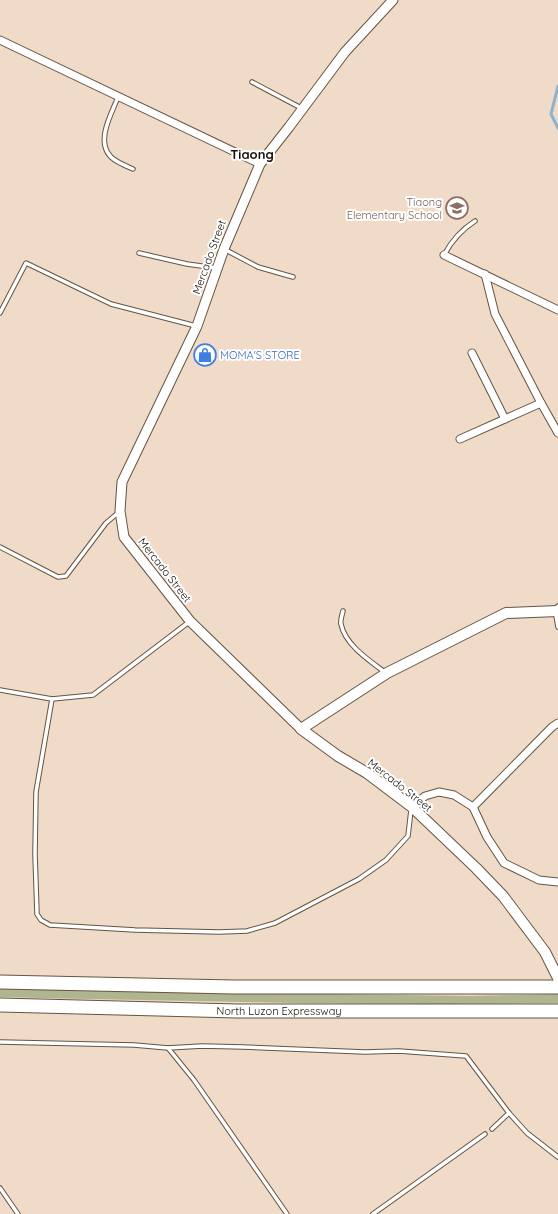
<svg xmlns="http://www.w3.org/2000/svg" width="558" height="1214" font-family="Quicksand,sans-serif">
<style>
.green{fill:#afb58e}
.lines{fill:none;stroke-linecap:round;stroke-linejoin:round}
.stream{stroke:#8db2d0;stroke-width:3}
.service-casing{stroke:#655443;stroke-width:5.5}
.minor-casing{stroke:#655443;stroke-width:9}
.tertiary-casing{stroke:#655443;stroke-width:11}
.secondary-casing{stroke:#655443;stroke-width:12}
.motorway-casing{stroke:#655443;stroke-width:15}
.service{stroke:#fff;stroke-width:3.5}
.minor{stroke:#fff;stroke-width:7}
.tertiary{stroke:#fff;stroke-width:9}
.secondary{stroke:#fff;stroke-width:10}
.motorway{stroke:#fff;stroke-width:13}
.labels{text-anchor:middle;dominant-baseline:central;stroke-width:4;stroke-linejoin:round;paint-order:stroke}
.education-label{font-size:11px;fill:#785e54;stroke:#fff;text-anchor:end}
.street-label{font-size:11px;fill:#140d07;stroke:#fff}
.shop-label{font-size:11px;fill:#366cbe;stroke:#fff;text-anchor:start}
.quarter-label{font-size:13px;font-weight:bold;fill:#140d07;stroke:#fff}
</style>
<rect width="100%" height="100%" fill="#efdbc8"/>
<path class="green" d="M0,989L470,996L558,994V1003C372,1006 186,1001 0,997Z"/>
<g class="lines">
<polyline class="stream" points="558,86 551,114 558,128"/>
<g class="service-casing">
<g id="service">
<polyline points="252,82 303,109"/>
<path d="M118,97C112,113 95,141 111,157C116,162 126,166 133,169"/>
<polyline points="224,249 258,267 293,277"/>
<polyline points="139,253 187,264 216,268"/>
<path d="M444,255C452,240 461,230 475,221"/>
<polyline points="0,313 26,263 111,304 196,326"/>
<polyline points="0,547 58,577 66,576 106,523 119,512"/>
<polyline points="558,606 555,610 558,627"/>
<path d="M343,611C342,615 340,621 341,624C345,645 370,661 386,673"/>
<polyline points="0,690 52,699 93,695 189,622"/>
<polyline points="52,699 36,792 35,854 37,914 41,920 50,925 135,930 219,932 247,931 275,923 359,879 386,860 408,836 411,810"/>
<polyline points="0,1042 134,1045 168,1048 202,1046 243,1047 365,1052 399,1051 466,1056 509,1113 527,1133 558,1157"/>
<polyline points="168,1048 194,1080 287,1214"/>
<polyline points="492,1129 509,1113"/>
<polyline points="0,1188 18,1214"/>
<polyline points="373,1214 485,1134"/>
</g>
</g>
<g class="minor-casing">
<g id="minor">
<polyline points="0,40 260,164"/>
<polyline points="444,255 558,310"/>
<polyline points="485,274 495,314 541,403 558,433"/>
<polyline points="472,353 505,419"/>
<polyline points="460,439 541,403"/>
<polyline points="412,807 425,796 439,792 454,795 473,807 487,837 504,863 539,880 558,882"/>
<polyline points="473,807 552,727 558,723"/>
</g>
</g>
<g class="tertiary-casing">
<polyline id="tertiary" points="301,729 190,621 124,537 120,511 122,482 197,326 224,249 260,164 289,127 345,52 393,0"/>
</g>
<g class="secondary-casing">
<polyline id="secondary" points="558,611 506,613 387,673 301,729 338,756 367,773 412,807 476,868 503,896 545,952 558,978"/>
</g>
<g class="motorway-casing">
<g id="motorway">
<polyline points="0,982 234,987 558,987"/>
<path id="s1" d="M0,1005L237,1011H558"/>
</g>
</g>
<use href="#service" class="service"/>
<use href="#minor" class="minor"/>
<use href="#tertiary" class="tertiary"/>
<use href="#secondary" class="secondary"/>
<use href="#motorway" class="motorway"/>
</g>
<defs>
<g id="school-ring" transform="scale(1.15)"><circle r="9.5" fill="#fff" stroke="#8d6e63" stroke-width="1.5"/><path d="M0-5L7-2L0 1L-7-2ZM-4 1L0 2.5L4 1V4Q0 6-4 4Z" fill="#8d6e63"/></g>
<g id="shop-ring" transform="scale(1.15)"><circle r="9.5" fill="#fff" stroke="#3f7fe0" stroke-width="1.5"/><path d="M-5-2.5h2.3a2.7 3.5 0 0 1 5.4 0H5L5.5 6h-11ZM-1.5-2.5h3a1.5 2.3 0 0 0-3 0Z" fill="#3f7fe0"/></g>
</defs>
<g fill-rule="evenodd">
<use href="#school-ring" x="457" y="208"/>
<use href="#shop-ring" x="205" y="355"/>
</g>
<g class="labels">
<g class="education-label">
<text x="442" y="202">Tiaong<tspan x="442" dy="13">Elementary School</tspan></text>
</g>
<g class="street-label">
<text transform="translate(209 257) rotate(-70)">Mercado Street</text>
<text transform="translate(165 570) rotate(52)">Mercado Street</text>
<text transform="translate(400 785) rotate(38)">Mercado Street</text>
<text stroke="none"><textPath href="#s1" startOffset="279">North Luzon Expressway</textPath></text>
</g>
<g class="shop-label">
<text x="220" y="355">MOMA'S STORE</text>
</g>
<g class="quarter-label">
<text x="252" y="154">Tiaong</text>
</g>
</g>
</svg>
